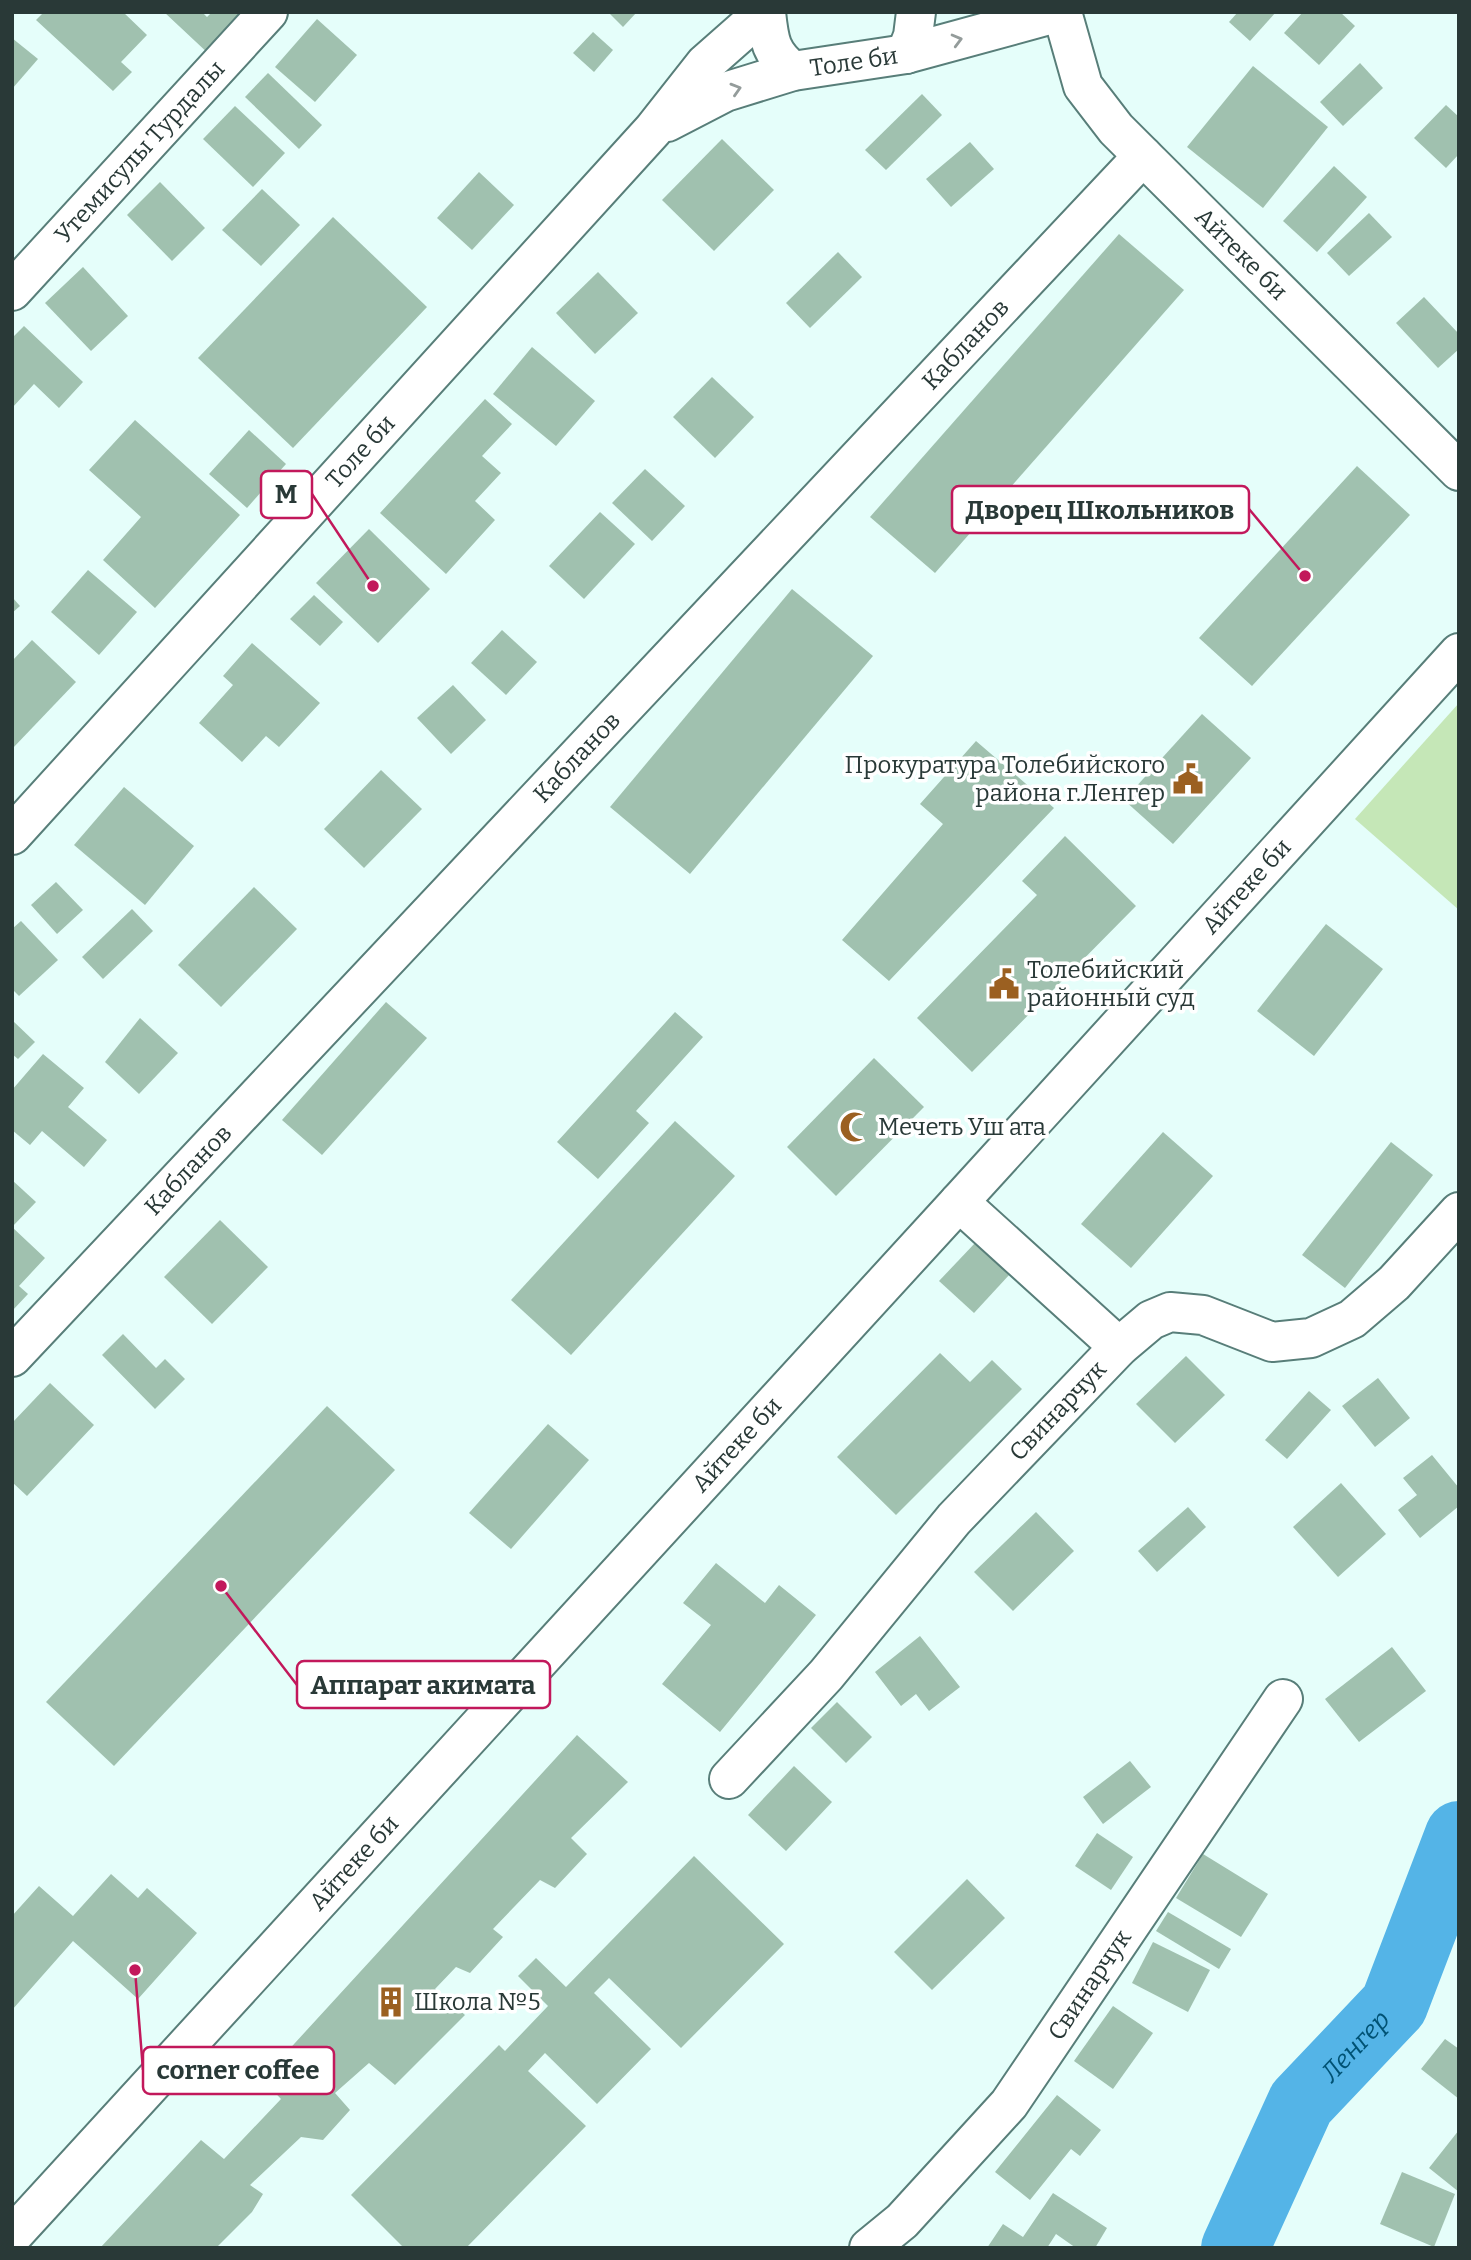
<svg xmlns="http://www.w3.org/2000/svg" width="1471" height="2260" font-family="Bitter,serif">
<style>
.green{fill:#c5e7b7}
.lines{fill:none;stroke-linecap:round;stroke-linejoin:round}
.river{stroke:#54b4e7;stroke-width:68}
.building{fill:#a0c1af}
.minor-casing{stroke:#587e79;stroke-width:42}
.secondary-casing{stroke:#587e79;stroke-width:42}
.minor{stroke:#fff;stroke-width:38}
.secondary{stroke:#fff;stroke-width:38}
.oneway{stroke:#949c9b}
.labels{text-anchor:middle;dominant-baseline:central;stroke-width:7;stroke-linejoin:round;paint-order:stroke}
.street-label{font-size:24px;fill:#293937;stroke:#fff}
.poi-label{font-size:24px;fill:#293937;stroke:#fff;text-anchor:start}
.water-label{font-size:26px;font-style:italic;fill:#005274;stroke:#fff}
.leader{fill:none;stroke:#c2185b;stroke-width:2.5}
.callout-dot{fill:#c2185b;stroke:#fff;stroke-width:2.5}
.callout{fill:#fff;stroke:#c2185b;stroke-width:2.5}
.callout-label{font-size:26px;text-anchor:middle;font-weight:bold;fill:#293937}
</style>
<rect width="100%" height="100%" fill="#e5fefa"/>
<polygon class="green" points="1459,703 1459,910 1355,819"/>
<g class="lines">
<path class="river" id="s1" d="M1235,2248L1301,2103L1394,2005L1459,1835"/>
</g>
<g class="building">
<polygon points="44,12 123,12 147,35 121,62 132,72 113,91 36,20"/>
<polygon points="164,12 202,12 207,17 212,12 252,12 211,56"/>
<polygon points="608,12 637,12 623,27"/>
<polygon points="1238,12 1276,12 1250,41 1229,22"/>
<polygon points="1303,12 1340,12 1355,26 1319,65 1284,33"/>
<polygon points="317,19 357,55 315,102 275,67"/>
<polygon points="593,32 613,50 594,72 573,53"/>
<polygon points="12,38 38,59 12,89"/>
<polygon points="1360,63 1383,88 1343,126 1320,102"/>
<polygon points="1253,66 1328,127 1263,208 1187,147"/>
<polygon points="268,73 322,125 299,149 245,97"/>
<polygon points="922,94 942,115 886,170 865,150"/>
<polygon points="1446,105 1459,117 1459,154 1446,168 1414,138"/>
<polygon points="235,106 285,153 253,187 203,139"/>
<polygon points="722,139 774,190 714,251 662,200"/>
<polygon points="970,142 994,169 951,207 926,179"/>
<polygon points="1334,166 1367,197 1317,252 1283,221"/>
<polygon points="479,172 514,205 472,250 437,218"/>
<polygon points="160,182 205,228 172,261 127,215"/>
<polygon points="262,189 300,225 261,266 222,230"/>
<polygon points="1369,213 1392,237 1349,276 1327,253"/>
<polygon points="333,217 427,307 293,448 198,358"/>
<polygon points="1119,234 1184,290 935,573 870,517"/>
<polygon points="838,252 862,277 810,328 786,303"/>
<polygon points="83,267 128,316 91,351 45,303"/>
<polygon points="598,272 638,313 595,354 556,313"/>
<polygon points="1424,297 1459,334 1459,349 1438,368 1396,323"/>
<polygon points="24,326 83,382 59,408 34,384 12,408 12,338"/>
<polygon points="532,347 595,401 556,446 493,394"/>
<polygon points="712,377 754,417 715,458 673,417"/>
<polygon points="485,399 512,424 482,456 501,473 475,501 495,520 446,574 380,513"/>
<polygon points="135,420 240,515 155,608 103,560 141,517 89,470"/>
<polygon points="249,430 286,464 247,508 209,474"/>
<polygon points="1357,466 1410,515 1252,686 1199,638"/>
<polygon points="645,469 685,506 652,541 612,503"/>
<polygon points="600,512 635,544 584,599 549,566"/>
<polygon points="369,529 430,589 378,643 316,583"/>
<polygon points="88,570 137,612 99,655 51,612"/>
<polygon points="792,589 873,656 690,874 610,807"/>
<polygon points="314,595 343,622 320,646 290,619"/>
<polygon points="12,597 20,606 12,613"/>
<polygon points="502,630 537,662 506,695 471,663"/>
<polygon points="32,640 76,682 12,749 12,661"/>
<polygon points="252,643 320,703 279,747 266,736 242,762 199,723 233,685 223,676"/>
<polygon points="453,685 486,720 451,754 417,718"/>
<polygon points="1202,714 1251,758 1173,844 1124,800"/>
<polygon points="976,741 1054,808 889,981 842,940 943,824 920,804"/>
<polygon points="381,770 422,809 364,868 324,829"/>
<polygon points="124,787 194,846 145,905 74,845"/>
<polygon points="1065,836 1136,906 972,1072 917,1018 1037,895 1022,881"/>
<polygon points="56,882 83,910 57,934 31,905"/>
<polygon points="254,887 297,929 221,1007 178,965"/>
<polygon points="132,909 153,931 103,979 82,957"/>
<polygon points="21,921 58,960 19,996 12,989 12,929"/>
<polygon points="1326,924 1383,969 1314,1056 1257,1011"/>
<polygon points="386,1002 427,1038 322,1155 282,1120"/>
<polygon points="675,1012 703,1037 636,1111 649,1123 598,1179 557,1142"/>
<polygon points="140,1018 178,1053 139,1094 105,1062"/>
<polygon points="12,1020 35,1042 18,1059 12,1054"/>
<polygon points="43,1054 84,1088 68,1107 107,1140 84,1167 42,1131 30,1145 12,1130 12,1090"/>
<polygon points="874,1058 924,1107 836,1196 787,1147"/>
<polygon points="675,1121 735,1176 571,1355 511,1300"/>
<polygon points="1163,1132 1213,1176 1131,1268 1081,1224"/>
<polygon points="1391,1142 1433,1175 1345,1288 1302,1255"/>
<polygon points="12,1180 36,1202 12,1227"/>
<polygon points="220,1220 268,1267 212,1324 164,1277"/>
<polygon points="12,1227 45,1258 19,1286 28,1294 12,1311"/>
<polygon points="976,1242 1010,1274 974,1313 939,1281"/>
<polygon points="123,1334 156,1368 165,1359 185,1379 155,1409 102,1355"/>
<polygon points="940,1353 970,1382 992,1360 1022,1389 896,1515 837,1457"/>
<polygon points="1186,1356 1225,1395 1175,1443 1136,1404"/>
<polygon points="1378,1378 1410,1418 1375,1447 1342,1406"/>
<polygon points="50,1383 94,1425 27,1496 12,1482 12,1423"/>
<polygon points="1309,1391 1331,1410 1287,1459 1265,1440"/>
<polygon points="327,1406 395,1470 114,1766 46,1702"/>
<polygon points="548,1424 589,1460 511,1549 469,1513"/>
<polygon points="1432,1455 1459,1488 1459,1506 1420,1538 1398,1510 1417,1495 1403,1478"/>
<polygon points="1341,1483 1386,1534 1338,1577 1293,1527"/>
<polygon points="1188,1507 1206,1527 1157,1572 1138,1551"/>
<polygon points="1036,1512 1074,1551 1013,1611 974,1572"/>
<polygon points="716,1563 765,1603 779,1585 816,1615 720,1732 662,1684 711,1625 683,1603"/>
<polygon points="920,1636 960,1687 929,1711 916,1694 901,1706 875,1672"/>
<polygon points="1392,1647 1426,1691 1359,1742 1325,1699"/>
<polygon points="837,1702 872,1737 846,1763 811,1728"/>
<polygon points="577,1735 628,1782 571,1838 587,1854 555,1888 540,1880 493,1929 503,1937 470,1973 456,1967 435,1989 465,2015 395,2085 369,2063 335,2093 350,2110 323,2140 301,2137 250,2185 263,2194 252,2212 216,2248 100,2248 201,2140 224,2159 281,2099 262,2079"/>
<polygon points="1130,1761 1151,1787 1103,1824 1083,1797"/>
<polygon points="794,1766 832,1802 786,1851 748,1815"/>
<polygon points="1097,1833 1133,1857 1111,1890 1075,1866"/>
<polygon points="1203,1854 1268,1894 1241,1937 1176,1898"/>
<polygon points="694,1856 784,1944 681,2048 609,1978 594,1993 651,2049 597,2104 545,2053 528,2071 586,2126 466,2248 404,2248 351,2195 499,2045 505,2051 548,2006 518,1976 536,1958 566,1987"/>
<polygon points="111,1874 138,1898 147,1888 197,1933 138,1999 73,1941 12,2010 12,1916 39,1886 73,1916"/>
<polygon points="967,1879 1005,1918 932,1990 894,1952"/>
<polygon points="1168,1912 1231,1949 1219,1969 1156,1931"/>
<polygon points="1153,1942 1210,1970 1188,2012 1132,1983"/>
<polygon points="1113,2006 1153,2033 1113,2089 1074,2061"/>
<polygon points="1445,2039 1459,2049 1459,2099 1421,2069"/>
<polygon points="1057,2095 1101,2130 1080,2156 1071,2149 1030,2200 995,2172"/>
<polygon points="1459,2130 1459,2192 1429,2168"/>
<polygon points="1402,2172 1455,2194 1434,2247 1380,2224"/>
<polygon points="1053,2193 1107,2228 1095,2248 1076,2248 1056,2234 1047,2248 987,2248 1003,2224 1023,2237"/>
</g>
<g class="lines">
<g class="minor-casing">
<g id="minor">
<path d="M766,12C769,40 770,53 793,71"/>
<path id="s2" d="M1062,12L1083,86L1116,129L1459,471"/>
<polyline points="906,54 913,36 916,12"/>
<path id="s3" d="M12,291L268,12"/>
<polyline points="959,1202 1119,1347"/>
<path id="s4" d="M12,1357L1143,156"/>
<path id="s5" d="M729,1779L826,1675L954,1519L1119,1347L1151,1320L1170,1312L1203,1315L1272,1342L1311,1338L1352,1319L1394,1283L1459,1212"/>
<path id="s6" d="M12,2236L959,1202L1459,653"/>
<path id="s7" d="M869,2248L902,2221L1009,2104L1283,1699"/>
</g>
</g>
<g class="secondary-casing">
<g id="secondary">
<path id="s8" d="M667,122L725,92L793,71L906,54L1060,12"/>
<path id="s9" d="M12,835L653,130L705,64L764,12"/>
</g>
</g>
<use href="#minor" class="minor"/>
<use href="#secondary" class="secondary"/>
</g>
<defs><path id="oneway-chevron" d="M-2-3.5L2.5 0L-2 3.5" fill="none" stroke-width="1.6" stroke-linecap="round" stroke-linejoin="round" transform="scale(1.75)"/></defs>
<g class="oneway">
<use href="#oneway-chevron" transform="translate(957 40) rotate(-15)"/>
<use href="#oneway-chevron" transform="translate(736 89) rotate(-17)"/>
</g>
<defs>
<g id="civic-bare" transform="scale(2.415)"><path d="M-.6-6.5H3V-4.5H.6V-3L4-1V1h2V6H-6V1h2V-1L-.6-3ZM-1.2 2.5V6h2.4V2.5Z" fill="#9b6021" stroke="#fff" stroke-width="2.5" paint-order="stroke"/></g>
<g id="mosque-bare" transform="scale(2.415)"><path d="M3.5-4.9A6 6 0 1 0 3.5 4.9A5 5 0 1 1 3.5-4.9Z" fill="#9b6021" stroke="#fff" stroke-width="2.5" paint-order="stroke"/></g>
<g id="building-bare" transform="scale(2.415)"><path d="M-4-6H4V6H1V3H-1V6H-4ZM-2.5-4.3h1.7v1.8h-1.7ZM.8-4.3h1.7v1.8H.8ZM-2.5-1h1.7V.8h-1.7ZM.8-1h1.7V.8H.8Z" fill="#9b6021" stroke="#fff" stroke-width="2.5" paint-order="stroke"/></g>
</defs>
<g fill-rule="evenodd">
<use href="#civic-bare" x="1188" y="779"/>
<use href="#civic-bare" x="1004" y="984"/>
<use href="#mosque-bare" x="855" y="1127"/>
<use href="#building-bare" x="391" y="2002"/>
</g>
<g class="labels">
<g class="street-label">
<text stroke="none"><textPath href="#s8" startOffset="198">Толе би</textPath></text>
<text stroke="none"><textPath href="#s3" startOffset="189">Утемисулы Турдалы</textPath></text>
<text stroke="none"><textPath href="#s2" startOffset="308">Айтеке би</textPath></text>
<text stroke="none"><textPath href="#s4" startOffset="1391">Кабланов</textPath></text>
<text stroke="none"><textPath href="#s9" startOffset="518">Толе би</textPath></text>
<text stroke="none"><textPath href="#s4" startOffset="824">Кабланов</textPath></text>
<text stroke="none"><textPath href="#s6" startOffset="1829">Айтеке би</textPath></text>
<text stroke="none"><textPath href="#s4" startOffset="257">Кабланов</textPath></text>
<text stroke="none"><textPath href="#s5" startOffset="494">Свинарчук</textPath></text>
<text stroke="none"><textPath href="#s6" startOffset="1073">Айтеке би</textPath></text>
<text stroke="none"><textPath href="#s6" startOffset="506">Айтеке би</textPath></text>
<text stroke="none"><textPath href="#s7" startOffset="345">Свинарчук</textPath></text>
</g>
<g class="poi-label">
<text x="1165" y="765" text-anchor="end">Прокуратура Толебийского<tspan x="1165" dy="28">района г.Ленгер</tspan></text>
<text x="1027" y="970">Толебийский<tspan x="1027" dy="28">районный суд</tspan></text>
<text x="878" y="1127">Мечеть Уш ата</text>
<text x="414" y="2002">Школа №5</text>
</g>
<g class="water-label">
<text stroke="none"><textPath href="#s1" startOffset="238">Ленгер</textPath></text>
</g>
</g>
<path class="leader" d="M373 586L312 494M1305 576L1249 509M221 1586L297 1685M135 1970L143 2070"/>
<g class="callout-dot">
<circle cx="373" cy="586" r="7"/>
<circle cx="1305" cy="576" r="7"/>
<circle cx="221" cy="1586" r="7"/>
<circle cx="135" cy="1970" r="7"/>
</g>
<g class="callout">
<rect x="261" y="471" width="51" height="47" rx="7"/>
<rect x="952" y="486" width="297" height="47" rx="7"/>
<rect x="297" y="1661" width="253" height="47" rx="7"/>
<rect x="143" y="2047" width="191" height="47" rx="7"/>
</g>
<g class="callout-label">
<text x="286" y="503">M</text>
<text x="1100" y="519">Дворец Школьников</text>
<text x="423" y="1694">Аппарат акимата</text>
<text x="238" y="2079">corner coffee</text>
</g>
<rect width="1471" height="2260" fill="none" stroke="#293937" stroke-width="28"/>
</svg>
